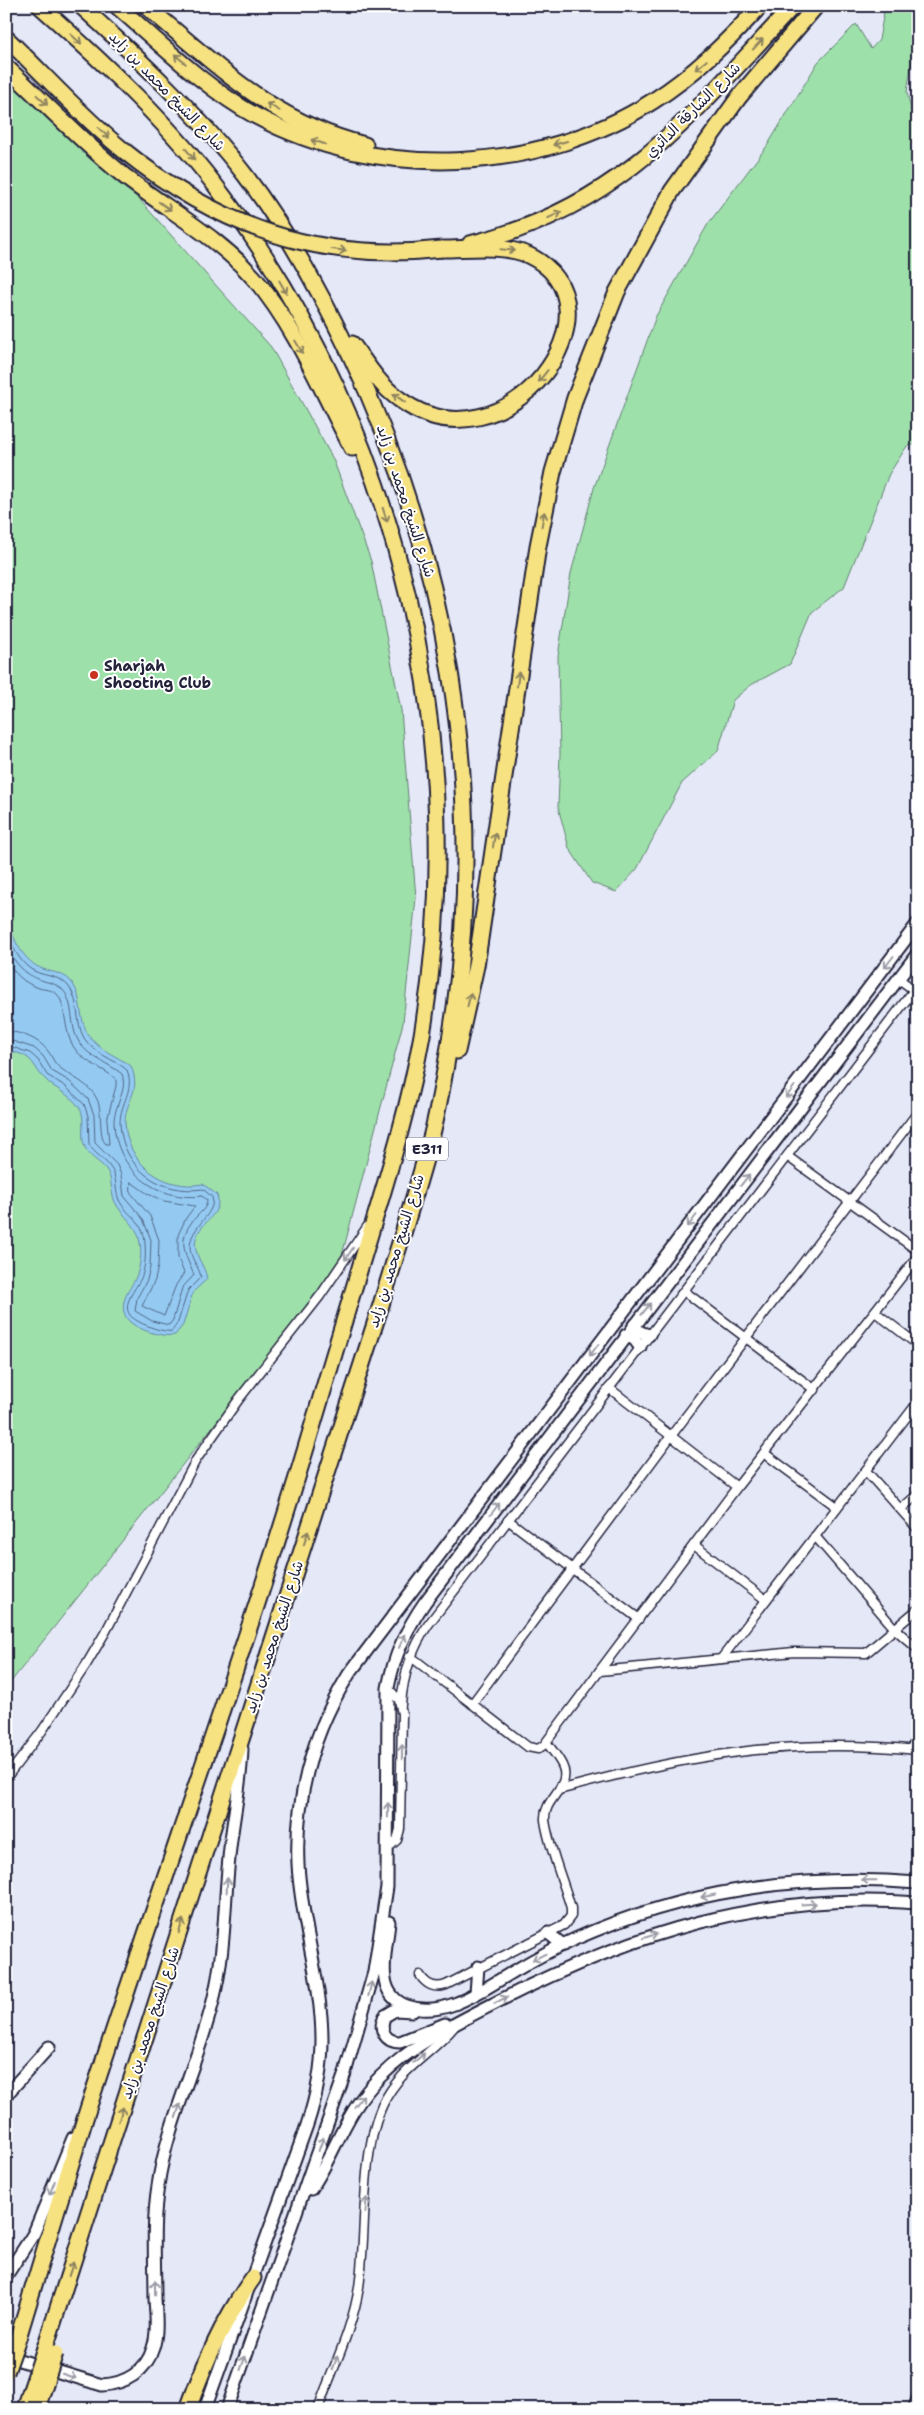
<svg xmlns="http://www.w3.org/2000/svg" width="924" height="2415" font-family="'Shantell Sans','Playpen Sans Arabic',sans-serif">
<style>
.green{fill:#9ee0aa;stroke:#608172}
.water{fill:#94caf2;stroke:#6687a9}
.lines{fill:none;stroke-linecap:round;stroke-linejoin:round}
.shore{stroke:#506584;stroke-width:1}
.street-casing{stroke:#22223b;stroke-width:11}
.secondary-casing{stroke:#22223b;stroke-width:15}
.highway-casing{stroke:#22223b;stroke-width:19}
.street{stroke:#fff;stroke-width:8}
.secondary{stroke:#fff;stroke-width:11}
.highway{stroke:#f7e281;stroke-width:15}
.highway-bridge-casing{stroke:#22223b;stroke-width:19;stroke-linecap:butt}
.highway-bridge{stroke:#f7e281;stroke-width:15}
.oneway{stroke:#8c825e}
.oneway2{stroke:#9c9ca7}
.poi-dot{fill:#c8321e;stroke:#fff;stroke-width:2}
.labels{text-anchor:middle;dominant-baseline:central;stroke-width:4;stroke-linejoin:round;paint-order:stroke}
.shield{fill:#fff;stroke:#646476;stroke-width:1}
.shield-label{font-size:14px;font-weight:bold;fill:#22223b}
.street-label{font-size:15px;fill:#22223b;stroke:#fff}
.poi-label{font-size:15px;font-weight:bold;fill:#22223b;stroke:#fff;text-anchor:start}
</style>
<rect width="100%" height="100%" fill="#e5e8f7"/>
<filter id="ink" filterUnits="userSpaceOnUse"><feTurbulence type="fractalNoise" baseFrequency=".02" numOctaves="2"/><feDisplacementMap in="SourceGraphic" scale="10" xChannelSelector="R" yChannelSelector="G"/><feConvolveMatrix kernelMatrix="1 2 1 2 8 2 1 2 1" color-interpolation-filters="sRGB"/></filter>
<g filter="url(#ink)">
<g class="green">
<polygon points="885,6 917,6 917,28 907,92 912,114 918,109 918,444 907,446 889,474 844,587 812,612 790,664 751,685 733,700 718,751 682,783 637,869 616,892 592,883 569,848 558,807 560,754 558,656 571,573 594,488 656,316 708,224 767,146 818,62 856,24 871,49 879,40"/>
<polygon points="6,78 137,197 271,347 333,459 371,561 401,710 416,898 403,1023 340,1263 221,1416 6,1688"/>
</g>
<path class="water" d="M6,895C8,904 8,913 9,921C12,939 25,963 43,969C54,973 66,973 73,984C82,998 79,1013 85,1028C92,1048 116,1055 131,1066C142,1093 125,1099 125,1123C127,1164 164,1191 203,1184L217,1195C223,1215 201,1221 196,1238C192,1255 205,1264 207,1279L193,1292L183,1325L175,1335C162,1338 129,1328 125,1315C119,1300 131,1289 136,1277C140,1267 142,1253 140,1243C138,1224 122,1217 115,1202C110,1192 113,1178 106,1169C99,1161 89,1157 85,1147C79,1135 87,1118 79,1107C70,1094 54,1089 44,1078C37,1072 35,1063 28,1058C21,1053 14,1052 6,1050Z"/>
<g class="lines">
<g class="shore">
<path d="M6,930C10,944 21,965 34,971C46,977 60,975 69,987C80,1001 75,1022 84,1038C94,1054 114,1059 127,1070C135,1090 120,1103 120,1123C122,1168 160,1195 203,1189L212,1197C217,1214 190,1226 190,1247C190,1259 199,1266 201,1277L188,1290L178,1322L172,1331C163,1333 136,1323 130,1315C121,1303 138,1287 142,1276C145,1266 146,1256 145,1245C145,1221 127,1216 119,1200C114,1189 118,1176 110,1167C104,1158 94,1154 89,1144L88,1116L84,1104L65,1086L47,1075L38,1060L30,1053L6,1045"/>
<path d="M6,947C14,961 24,975 41,980C49,983 55,983 62,989C75,1001 69,1027 79,1042C89,1058 109,1063 122,1074C128,1091 114,1105 114,1122C115,1169 157,1202 202,1196L207,1200C207,1207 202,1211 197,1216C176,1238 184,1252 194,1275L182,1288L173,1320L169,1325L152,1321L135,1311L137,1298L147,1280L150,1267L151,1240L143,1219L124,1196L121,1175L117,1165L95,1143L94,1115L88,1099L69,1081L52,1071L43,1056L34,1048L6,1039"/>
<path d="M6,961C15,973 23,983 39,988C45,990 52,989 57,994C66,1003 64,1032 73,1046C82,1062 102,1067 116,1079V1086L107,1120L109,1144H106C98,1137 103,1112 97,1099C90,1084 71,1077 59,1067C53,1062 52,1056 48,1051C39,1039 21,1032 6,1031"/>
<polygon points="131,1182 148,1194 164,1201 195,1206 186,1218 178,1235 178,1258 184,1273 176,1285 164,1316 142,1306 155,1280 158,1266 159,1240 150,1216 131,1193"/>
</g>
<g class="street-casing">
<g id="street">
<polyline points="899,979 918,993"/>
<polyline points="787,1156 918,1251"/>
<polyline points="684,1291 815,1390"/>
<polyline points="875,1312 918,1345"/>
<polyline points="609,1388 737,1487"/>
<polyline points="764,1453 837,1507"/>
<polyline points="866,1471 918,1529"/>
<polyline points="901,1509 918,1494"/>
<polyline points="508,1520 639,1619"/>
<polyline points="815,1536 895,1629 918,1649"/>
<polyline points="694,1545 766,1600"/>
<polyline points="410,1656 528,1747 538,1749 544,1745 737,1487 918,1256"/>
<polyline points="721,1659 918,1402"/>
<polyline points="600,1671 794,1652 866,1653 918,1609"/>
<polyline points="472,1704 671,1436 918,1112"/>
<path d="M401,1705C403,1675 411,1650 428,1625L914,990"/>
<polyline points="910,1749 918,1739"/>
<polyline points="6,1778 42,1731 86,1665 106,1631 196,1460 239,1399 320,1296 367,1227"/>
<path d="M559,1790C683,1756 789,1737 918,1750"/>
<polyline points="388,1848 397,1840 400,1829 402,1714 399,1700 388,1688"/>
<path d="M420,1975C426,1985 435,1989 446,1985L564,1925L571,1916V1908C564,1883 548,1845 545,1820C543,1798 573,1787 562,1765C558,1757 552,1750 547,1743"/>
<path d="M318,2409C332,2370 353,2328 359,2287C367,2232 360,2152 383,2104C400,2068 431,2055 454,2027"/>
</g>
</g>
<g class="secondary-casing">
<g id="secondary">
<polyline points="634,1325 640,1332 649,1335"/>
<polyline points="626,1335 635,1340 640,1347"/>
<path d="M389,1922C387,1949 372,1994 407,2006C446,2020 486,1987 518,1969C536,1958 555,1948 575,1939C682,1891 801,1873 918,1883"/>
<polyline points="548,1933 563,1945"/>
<polyline points="476,1993 478,1967"/>
<path d="M413,2011L395,2010L385,2016C378,2029 385,2042 400,2042L445,2024"/>
<polyline points="6,2095 49,2047"/>
<path d="M311,2189C337,2150 344,2113 380,2077C413,2044 456,2023 497,2002C631,1933 764,1891 918,1903"/>
<polyline points="6,2276 34,2233 73,2138"/>
<path d="M6,2356L102,2385C125,2384 146,2372 153,2348C158,2333 156,2315 155,2299C155,2262 152,2223 158,2186C167,2122 198,2063 213,2001C225,1954 224,1906 229,1858C232,1822 241,1786 242,1749"/>
<path d="M205,2409L307,2125C316,2098 322,2069 322,2040C322,1981 301,1923 298,1864C295,1795 313,1732 349,1674L918,923"/>
<path d="M227,2409L345,2073L374,1972L387,1887L388,1688C394,1655 406,1629 425,1602L918,953"/>
<polyline points="914,2409 918,2399"/>
</g>
</g>
<g class="highway-casing">
<g id="highway">
<path d="M117,6C161,44 205,88 256,116C377,181 538,175 653,101C694,75 727,42 760,6"/>
<path d="M146,6C217,65 272,122 365,145"/>
<path d="M6,67C45,103 82,142 123,175C167,210 216,235 254,278C296,327 322,391 352,448"/>
<path d="M470,244C621,208 692,114 793,6"/>
<path d="M352,344C366,363 379,385 399,399C506,478 633,305 528,255C503,244 468,249 442,249"/>
<polyline points="457,1051 476,966 538,546 553,472 575,398 617,292 672,191 739,97 816,6"/>
<path d="M18,2338C41,2262 64,2185 88,2109C158,1892 236,1678 302,1461C325,1384 348,1307 371,1231C391,1166 410,1102 422,1035C471,745 401,434 224,197C171,125 106,65 40,6"/>
<path d="M45,2348L381,1305C398,1248 417,1191 432,1134C442,1093 449,1049 455,1007C485,783 447,558 350,354C320,291 287,230 245,175C197,113 139,59 81,6"/>
<polyline points="25,2409 30,2393"/>
<polyline points="37,2409 41,2396"/>
<path d="M188,2409C205,2362 224,2318 253,2278"/>
</g>
</g>
<use href="#street" class="street"/>
<use href="#secondary" class="secondary"/>
<use href="#highway" class="highway"/>
<g class="highway-bridge-casing">
<g id="highway-bridge">
<path d="M6,38C45,75 81,116 123,150C218,227 320,263 442,249"/>
<polyline points="6,2372 18,2338"/>
<polyline points="30,2393 45,2348"/>
<polyline points="41,2396 55,2353"/>
</g>
</g>
<use href="#highway-bridge" class="highway-bridge"/>
</g>
<defs><path id="oneway-shaft" d="M-6 0H5M1.5-3L5.5 0L1.5 3" fill="none" stroke-width="1.6" stroke-linecap="round" stroke-linejoin="round" transform="scale(1.25)"/></defs>
<g class="oneway">
<use href="#oneway-shaft" transform="translate(76 39) rotate(42)"/>
<use href="#oneway-shaft" transform="translate(758 44) rotate(-47)"/>
<use href="#oneway-shaft" transform="translate(180 59) rotate(-140)"/>
<use href="#oneway-shaft" transform="translate(701 65) rotate(140)"/>
<use href="#oneway-shaft" transform="translate(42 100) rotate(43)"/>
<use href="#oneway-shaft" transform="translate(273 107) rotate(-150)"/>
<use href="#oneway-shaft" transform="translate(104 133) rotate(42)"/>
<use href="#oneway-shaft" transform="translate(318 142) rotate(-162)"/>
<use href="#oneway-shaft" transform="translate(560 143) rotate(164)"/>
<use href="#oneway-shaft" transform="translate(190 154) rotate(50)"/>
<use href="#oneway-shaft" transform="translate(165 206) rotate(34)"/>
<use href="#oneway-shaft" transform="translate(555 215) rotate(-25)"/>
<use href="#oneway-shaft" transform="translate(339 250) rotate(7)"/>
<use href="#oneway-shaft" transform="translate(508 250) rotate(6)"/>
<use href="#oneway-shaft" transform="translate(283 287) rotate(60)"/>
<use href="#oneway-shaft" transform="translate(299 347) rotate(59)"/>
<use href="#oneway-shaft" transform="translate(543 376) rotate(128)"/>
<use href="#oneway-shaft" transform="translate(399 398) rotate(-144)"/>
<use href="#oneway-shaft" transform="translate(385 515) rotate(72)"/>
<use href="#oneway-shaft" transform="translate(543 519) rotate(-79)"/>
<use href="#oneway-shaft" transform="translate(518 679) rotate(-82)"/>
<use href="#oneway-shaft" transform="translate(494 840) rotate(-82)"/>
<use href="#oneway-shaft" transform="translate(469 1000) rotate(-77)"/>
<use href="#oneway-shaft" transform="translate(306 1538) rotate(-72)"/>
<use href="#oneway-shaft" transform="translate(181 1926) rotate(-72)"/>
<use href="#oneway-shaft" transform="translate(121 2114) rotate(-72)"/>
<use href="#oneway-shaft" transform="translate(71 2269) rotate(-72)"/>
</g>
<g class="oneway2">
<use href="#oneway-shaft" transform="translate(889 962) rotate(127)"/>
<use href="#oneway-shaft" transform="translate(790 1092) rotate(127)"/>
<use href="#oneway-shaft" transform="translate(745 1180) rotate(-52)"/>
<use href="#oneway-shaft" transform="translate(692 1221) rotate(127)"/>
<use href="#oneway-shaft" transform="translate(349 1254) rotate(124)"/>
<use href="#oneway-shaft" transform="translate(646 1309) rotate(-52)"/>
<use href="#oneway-shaft" transform="translate(594 1350) rotate(127)"/>
<use href="#oneway-shaft" transform="translate(495 1509) rotate(-53)"/>
<use href="#oneway-shaft" transform="translate(402 1641) rotate(-66)"/>
<use href="#oneway-shaft" transform="translate(402 1752) rotate(-89)"/>
<use href="#oneway-shaft" transform="translate(388 1810) rotate(-90)"/>
<use href="#oneway-shaft" transform="translate(869 1880) rotate(-179)"/>
<use href="#oneway-shaft" transform="translate(227 1885) rotate(-87)"/>
<use href="#oneway-shaft" transform="translate(708 1896) rotate(168)"/>
<use href="#oneway-shaft" transform="translate(809 1904) rotate(-4)"/>
<use href="#oneway-shaft" transform="translate(650 1936) rotate(-17)"/>
<use href="#oneway-shaft" transform="translate(539 1957) rotate(153)"/>
<use href="#oneway-shaft" transform="translate(370 1989) rotate(-77)"/>
<use href="#oneway-shaft" transform="translate(501 2000) rotate(-27)"/>
<use href="#oneway-shaft" transform="translate(419 2058) rotate(-40)"/>
<use href="#oneway-shaft" transform="translate(359 2101) rotate(-53)"/>
<use href="#oneway-shaft" transform="translate(178 2111) rotate(-72)"/>
<use href="#oneway-shaft" transform="translate(321 2144) rotate(-71)"/>
<use href="#oneway-shaft" transform="translate(52 2188) rotate(112)"/>
<use href="#oneway-shaft" transform="translate(366 2205) rotate(-86)"/>
<use href="#oneway-shaft" transform="translate(155 2288) rotate(-91)"/>
<use href="#oneway-shaft" transform="translate(243 2363) rotate(-70)"/>
<use href="#oneway-shaft" transform="translate(335 2363) rotate(-70)"/>
<use href="#oneway-shaft" transform="translate(69 2376) rotate(18)"/>
</g>
</g>
<circle class="poi-dot" cx="94" cy="675" r="5"/>
<g class="labels">
<rect class="shield" x="406" y="1137.5" width="42" height="23" rx="4"/>
<g class="shield-label">
<text x="427" y="1149">E311</text>
</g>
<g class="street-label">
<text transform="translate(167 91) rotate(46)">شارع الشيخ محمد بن زايد</text>
<text transform="translate(693 110) rotate(-45)">شارع الشارقة الدائري</text>
<text transform="translate(406 501) rotate(72)">شارع الشيخ محمد بن زايد</text>
<text transform="translate(396 1251) rotate(-73)">شارع الشيخ محمد بن زايد</text>
<text transform="translate(274 1637) rotate(-72)">شارع الشيخ محمد بن زايد</text>
<text transform="translate(150 2023) rotate(-72)">شارع الشيخ محمد بن زايد</text>
</g>
<g class="poi-label">
<text x="104" y="666">Sharjah<tspan x="104" dy="17">Shooting Club</tspan></text>
</g>
</g>
<rect width="924" height="2415" fill="none" stroke="#fff" stroke-width="25"/>
<rect x="12" y="12" width="899" height="2390" fill="none" stroke="#22223b" stroke-width="2" filter="url(#ink)"/>
</svg>
